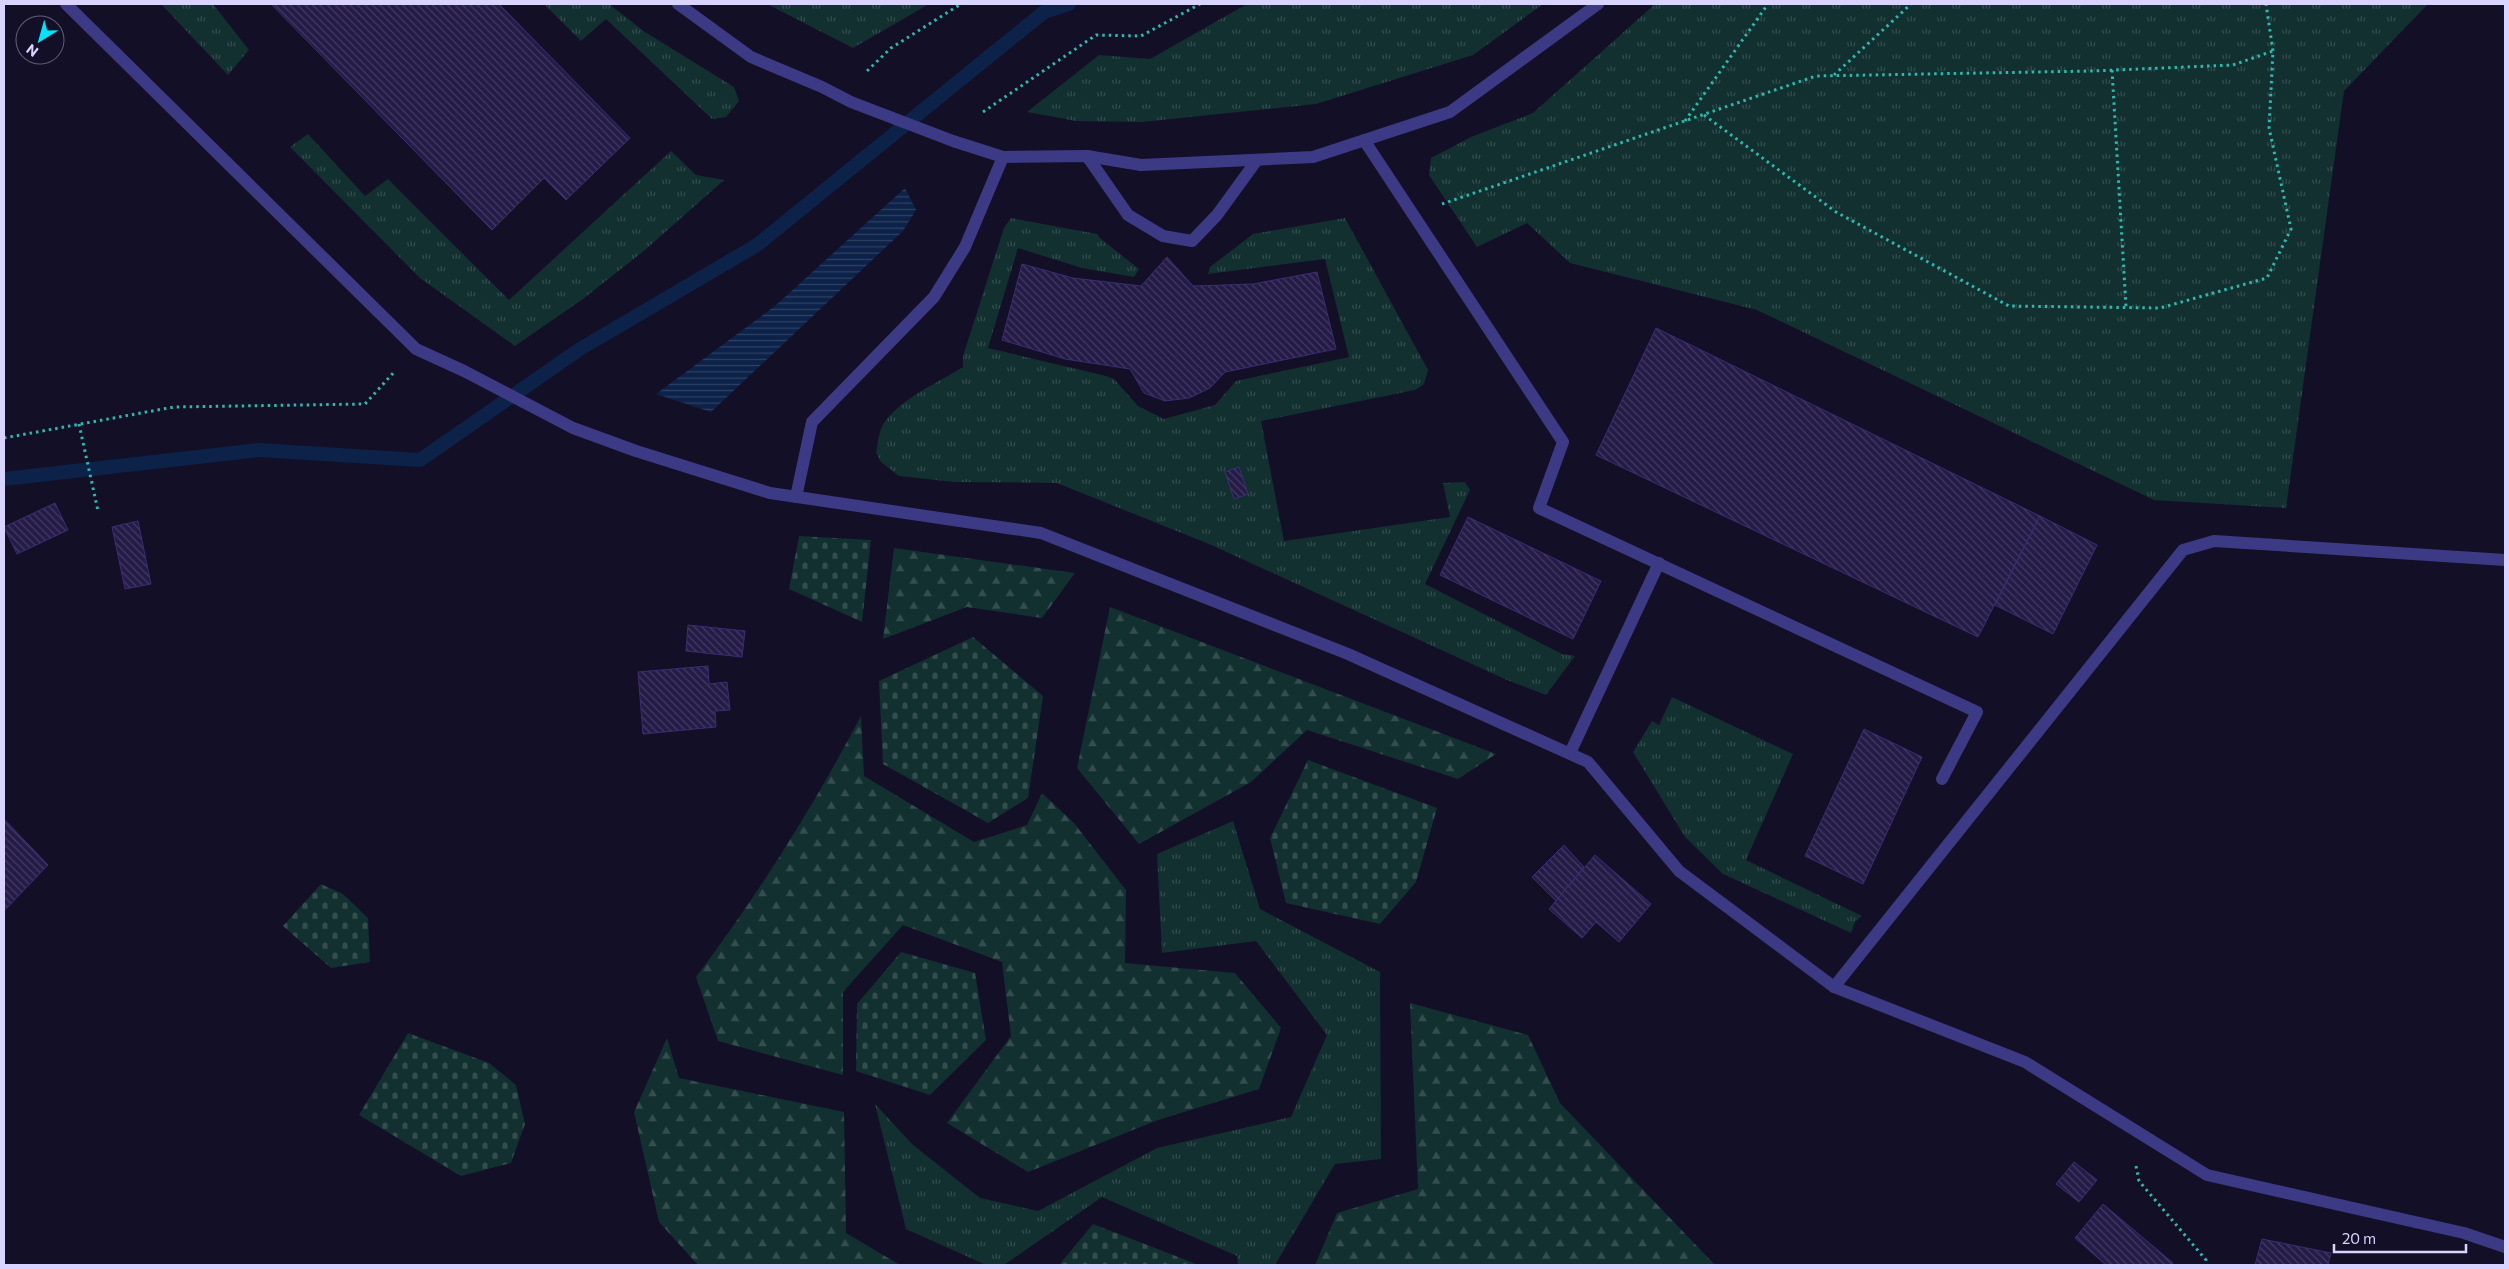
<svg xmlns="http://www.w3.org/2000/svg" width="2509" height="1269" font-family="Commissioner,sans-serif">
<style>
.grass{fill:url(#grass-tufts)}
.forest{fill:url(#forest-firs)}
.cemetery{fill:url(#cemetery-stones)}
.water{fill:url(#water-rules)}
.lines{fill:none;stroke-linecap:round;stroke-linejoin:round}
.stream{stroke:#0c2248;stroke-width:14}
.building{fill:url(#building-back-hatch);stroke:#3b2d73}
.path{stroke:#2fb8b0;stroke-width:3;stroke-dasharray:2.5 4;stroke-linecap:butt}
.lane{stroke:#3d3a85;stroke-width:12}
.street{stroke:#3d3a85;stroke-width:12}
</style>
<defs>
<pattern id="grass-tufts" width="24" height="20" patternUnits="userSpaceOnUse" patternTransform="scale(1.25)"><rect width="24" height="20" fill="#12302f"/><path d="M3 7l-1-3M5 7V3M7 7l1-3M15 17l-1-3M17 17v-4M19 17l1-3" fill="none" stroke="#344d4e"/></pattern>
<pattern id="forest-firs" width="22" height="20" patternUnits="userSpaceOnUse" patternTransform="scale(1.25)"><rect width="22" height="20" fill="#12302f"/><path d="M5 1l3.5 6h-7zM16 11l3.5 6h-7z" fill="#344d4e"/></pattern>
<pattern id="cemetery-stones" width="16" height="16" patternUnits="userSpaceOnUse" patternTransform="scale(1.25)"><rect width="16" height="16" fill="#12302f"/><path d="M2 7V4a2 2 0 0 1 4 0v3zM10 15v-3a2 2 0 0 1 4 0v3z" fill="#344d4e"/></pattern>
<pattern id="water-rules" width="6" height="5" patternUnits="userSpaceOnUse" patternTransform="scale(1.25)"><rect width="6" height="5" fill="#0c2248"/><path d="M0 2.5h6" fill="none" stroke="#2f4163"/></pattern>
<pattern id="building-back-hatch" width="6" height="6" patternUnits="userSpaceOnUse" patternTransform="scale(1.25)"><rect width="6" height="6" fill="#241b47"/><path d="M-1 5l2 2M0 0l6 6M5-1l2 2" fill="none" stroke="#433b63"/></pattern>
</defs>
<rect width="100%" height="100%" fill="#130f26"/>
<g class="grass">
<polygon points="161,4 213,4 249,50 228,75"/>
<polygon points="544,4 609,4 645,32 734,87 739,101 726,117 712,119 606,19 581,41"/>
<polygon points="767,4 929,4 853,48"/>
<polygon points="1247,4 1543,4 1473,55 1316,104 1142,122 1076,121 1027,112 1099,55 1150,59"/>
<polygon points="1655,4 2428,4 2344,91 2286,508 2154,500 1757,310 1570,263 1527,223 1477,247 1429,175 1431,158 1471,137 1533,113"/>
<polygon points="308,134 365,196 388,179 509,300 671,151 696,175 724,180 645,250 583,299 515,346 420,278 290,147"/>
<path d="M1011,218L1097,234L1101,239L1139,269L1134,277L1082,268L1018,248L988,348L1106,376L1114,379L1138,406L1164,419L1215,405L1236,381L1349,357L1325,259L1208,274L1210,267L1253,234L1345,218L1428,370L1424,384L1415,390L1261,421L1284,541L1450,517L1443,483L1465,482L1470,490L1425,584L1562,654L1575,656L1546,695L1507,680L1209,544L1057,483L954,482L899,476L881,462L876,452C878,443 879,430 884,423C901,398 938,383 963,367V356L1004,228Z"/>
<polygon points="1672,697 1793,754 1746,860 1862,916 1855,922 1851,933 1723,874 1685,837 1633,752 1652,721 1659,725"/>
<polygon points="1233,821 1260,909 1380,972 1381,1159 1335,1164 1275,1265 1238,1265 1237,1256 1102,1197 1004,1265 986,1265 906,1229 875,1104 913,1145 980,1198 1038,1211 1157,1148 1291,1117 1327,1035 1256,941 1162,953 1157,854"/>
</g>
<g class="forest">
<polygon points="894,548 1075,573 1042,618 967,607 883,639"/>
<polygon points="1110,607 1496,754 1458,779 1307,730 1251,782 1139,844 1077,768"/>
<path d="M861,716L864,776L974,842L1027,825L1042,793L1074,823L1126,890L1125,963L1235,973L1281,1028L1259,1089L1158,1120L1028,1172L947,1123L1011,1036L1002,962L903,925L843,992V1075L718,1041L696,977C758,895 813,807 861,716Z"/>
<polygon points="1410,1003 1528,1035 1560,1103 1715,1265 1315,1265 1337,1213 1418,1189"/>
<polygon points="667,1038 679,1078 844,1112 846,1233 900,1265 698,1265 659,1222 634,1112"/>
</g>
<g class="cemetery">
<polygon points="799,536 871,540 862,622 789,589"/>
<polygon points="973,637 1043,696 1028,798 988,823 883,764 879,681"/>
<polygon points="1308,760 1437,808 1416,882 1380,924 1286,903 1270,838"/>
<polygon points="321,884 343,894 368,918 370,962 331,968 283,926"/>
<polygon points="901,952 975,973 986,1040 930,1095 856,1071 857,1004"/>
<polygon points="408,1033 489,1063 516,1085 525,1124 511,1163 461,1176 359,1115"/>
<polygon points="1093,1224 1199,1265 1059,1265"/>
</g>
<polygon class="water" points="905,188 916,210 903,231 711,412 656,394 775,306"/>
<g class="lines">
<polyline class="stream" points="4,479 259,450 420,460 580,349 757,245 1044,12 1069,4"/>
</g>
<g class="building">
<polygon points="271,4 499,4 630,138 566,200 544,178 492,230"/>
<polygon points="1167,257 1193,286 1253,284 1317,272 1336,349 1225,372 1210,388 1189,398 1165,401 1144,393 1130,369 1065,359 1002,340 1022,264 1073,278 1141,286"/>
<polygon points="1656,328 2040,516 1978,637 1596,455"/>
<polygon points="1239,467 1248,494 1234,499 1225,472"/>
<polygon points="55,503 68,530 17,554 4,527"/>
<polygon points="2040,516 2097,545 2053,634 1995,605"/>
<polygon points="1468,517 1601,581 1573,639 1440,575"/>
<polygon points="138,521 151,584 125,589 112,527"/>
<polygon points="688,625 745,631 742,657 686,651"/>
<polygon points="708,666 709,684 727,682 730,710 715,711 716,727 643,734 638,672"/>
<polygon points="1864,729 1922,757 1863,884 1805,856"/>
<polygon points="4,819 48,865 4,911"/>
<polygon points="1564,845 1584,867 1556,901 1532,877"/>
<polygon points="1595,855 1651,904 1619,942 1596,922 1582,938 1549,909"/>
<polygon points="2074,1162 2097,1180 2079,1202 2056,1184"/>
<polygon points="2103,1204 2173,1263 2171,1265 2106,1265 2075,1238"/>
<polygon points="2262,1239 2331,1253 2328,1265 2255,1265"/>
</g>
<g class="lines">
<g class="path">
<polyline points="2112,70 2126,307"/>
<polyline points="867,71 891,48 961,4"/>
<polyline points="1834,75 1911,4"/>
<polyline points="983,112 1096,35 1141,36 1200,4"/>
<polyline points="1704,115 1836,212 2009,306 2160,308 2267,278 2291,229 2269,128 2273,51 2266,4"/>
<polyline points="1685,121 1768,4"/>
<polyline points="1442,204 1816,76 2092,71 2233,65 2273,51"/>
<polyline points="79,424 98,511"/>
<polyline points="4,438 174,407 365,404 395,371"/>
<polyline points="2136,1166 2139,1181 2206,1260 2205,1265"/>
</g>
<g class="lane">
<polyline points="678,4 751,57 822,87 851,102 953,141 1003,157 1087,156 1141,165 1313,157 1450,112 1598,4"/>
<polyline points="1364,140 1563,442 1539,508 1977,712 1942,779"/>
<polyline points="1087,156 1128,215 1163,236 1192,241 1217,215 1257,160"/>
<polyline points="796,497 812,422 934,297 965,247 1003,157"/>
<polyline points="1570,753 1659,563"/>
</g>
<g class="street">
<polyline points="66,4 416,349 464,371 573,428 636,451 770,493 1041,533 1348,654 1588,762 1679,871 1834,987 2025,1062 2207,1175 2464,1233 2505,1247"/>
<polyline points="1834,987 2183,550 2214,541 2505,560"/>
</g>
</g>
<rect width="2509" height="1269" fill="none" stroke="#d9d4ff" stroke-width="10"/>
<g transform="translate(40 40) rotate(217)"><circle r="24" fill="#130f26" stroke="#625e7d"/>
<path d="M0-4L9 19L0 12L-9 19Z" fill="#00e5ff"/>
<text y="-8" font-size="14" font-weight="bold" text-anchor="middle" fill="#d9d4ff">N</text>
</g>
<path d="M2334 1244v8h132v-8" fill="none" stroke="#d9d4ff" stroke-width="2.5"/>
<text x="2342" y="1244" font-size="15" fill="#d9d4ff" stroke="#130f26" stroke-width="4" paint-order="stroke">20 m</text>
</svg>
